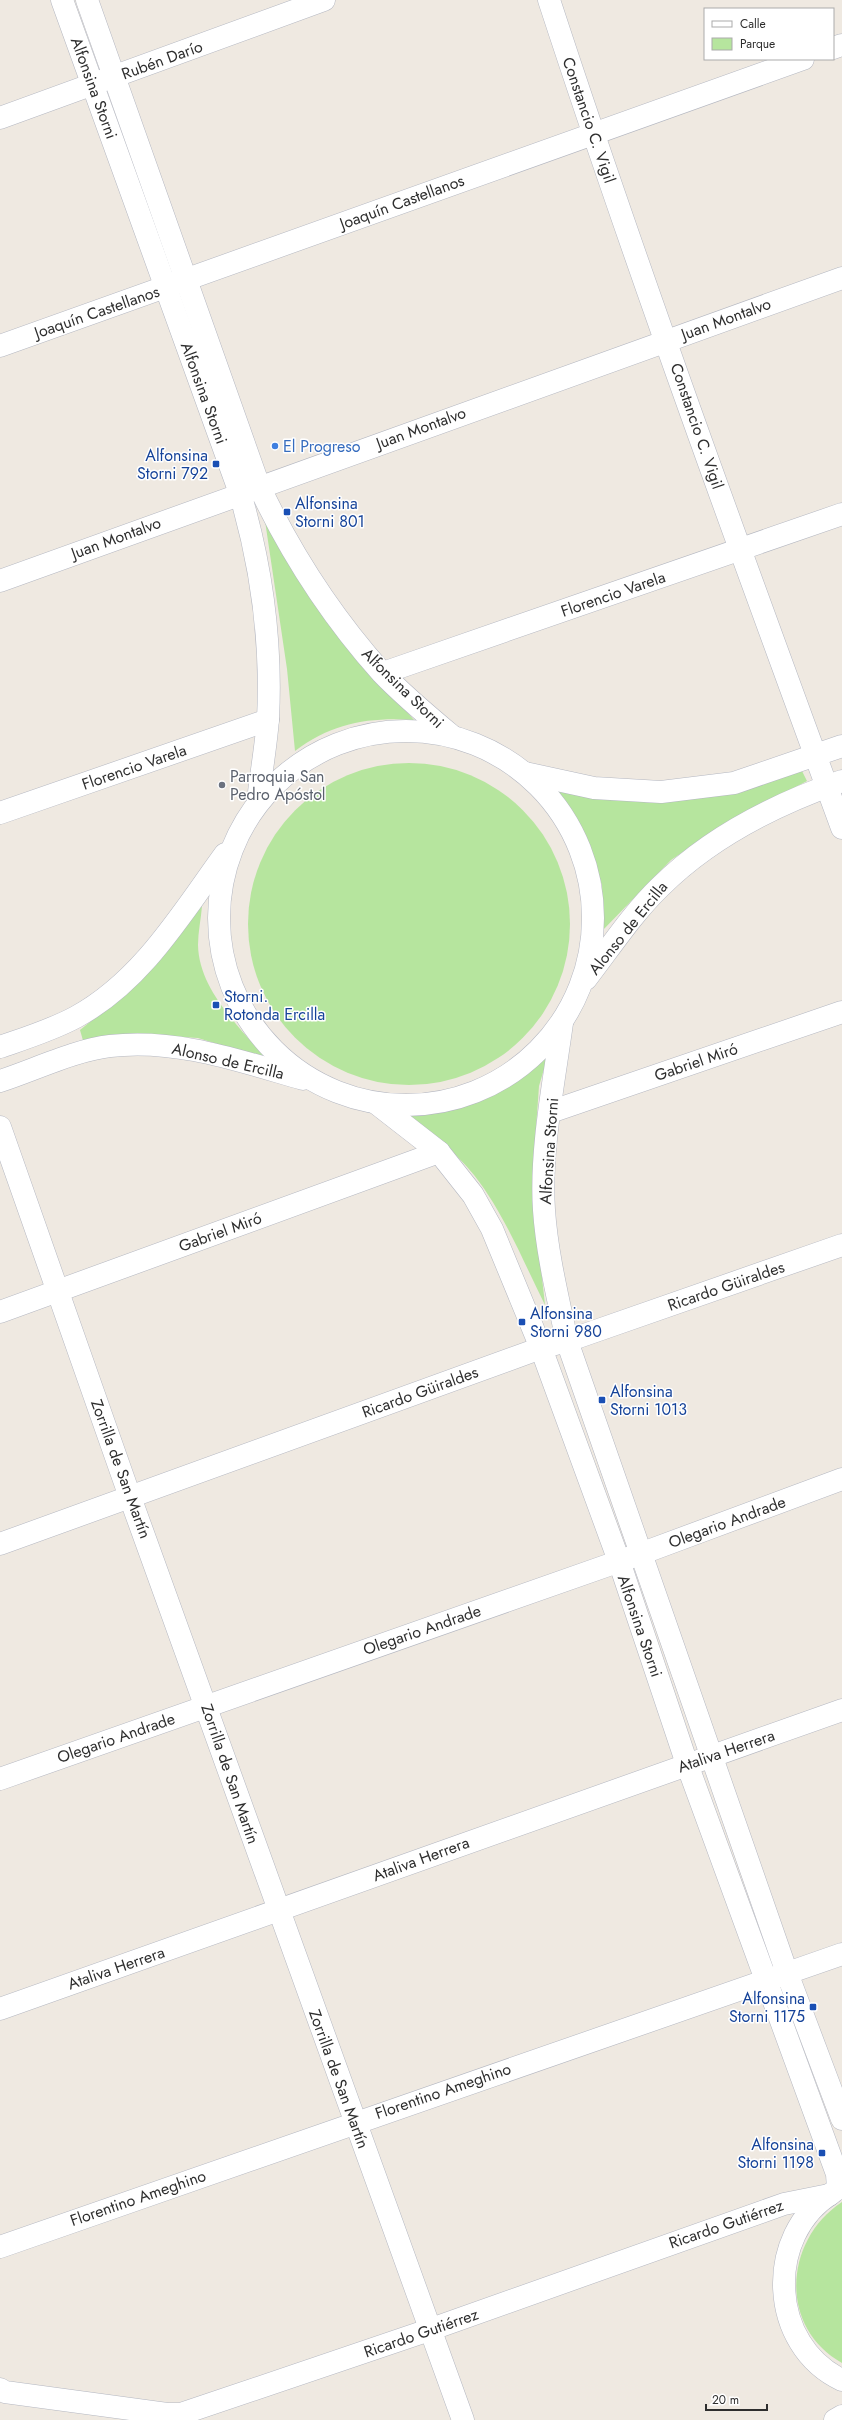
<svg xmlns="http://www.w3.org/2000/svg" width="842" height="2420" font-family="Jost,sans-serif">
<style>
.green{fill:#b6e59e}
.lines{fill:none;stroke-linecap:round;stroke-linejoin:round}
.minor-casing{stroke:#b4b7c1;stroke-width:23}
.minor{stroke:#fff;stroke-width:22}
.shop-dot{fill:#3f7fe0;stroke:#fff;stroke-width:1.5}
.transit-dot{fill:#1a4fb4;stroke:#fff;stroke-width:1.5}
.worship-dot{fill:#6b7280;stroke:#fff;stroke-width:1.5}
.labels{text-anchor:middle;dominant-baseline:central;stroke-width:3;stroke-linejoin:round;paint-order:stroke}
.street-label{font-size:16px;fill:#2e2e2e;stroke:#fff}
.shop-label{font-size:16px;fill:#366cbe;stroke:#fff;text-anchor:start}
.transit-label{font-size:16px;fill:#164399;stroke:#fff;text-anchor:start}
.worship-label{font-size:16px;fill:#5b616d;stroke:#fff;text-anchor:start}
</style>
<rect width="100%" height="100%" fill="#efe9e1"/>
<g class="green">
<path d="M264,514L337,634L414,720C369,717 332,723 295,751L287,669Z"/>
<circle cx="409" cy="924" r="161"/>
<polygon points="802,771 807,781 720,827 671,860 603,930 602,885 582,833 553,785 596,796 653,803 708,795"/>
<path d="M202,906C201,919 198,932 198,945C199,990 239,1026 266,1059L198,1038L148,1035L84,1044L80,1030L131,989L155,964Z"/>
<path d="M549,1052L539,1086L532,1185L545,1305C523,1261 504,1213 474,1175C453,1149 425,1129 398,1109C465,1116 501,1095 549,1052Z"/>
<path d="M842,2202V2363C778,2327 784,2240 842,2202Z"/>
</g>
<g class="lines">
<g class="minor-casing">
<g id="minor">
<path d="M62,0L240,493C262,568 272,641 268,719C266,746 261,773 258,801"/>
<path d="M87,0L259,486C291,554 332,617 382,673C404,696 428,716 452,736"/>
<path d="M549,0C640,278 741,553 842,828"/>
<polyline points="833,48 842,45"/>
<polyline points="0,118 324,0"/>
<polyline points="0,346 803,59"/>
<polyline points="0,581 842,278"/>
<polyline points="383,673 842,514"/>
<circle cx="406" cy="918" r="187"/>
<polyline points="525,773 594,788 661,792 734,783 842,746"/>
<polyline points="0,813 268,720"/>
<path d="M586,979C610,948 632,914 660,887C710,837 776,804 842,781"/>
<path d="M562,1023C554,1082 540,1151 544,1210C547,1254 558,1298 567,1341L787,1973L842,2119"/>
<path d="M0,1047C26,1038 52,1030 76,1017C142,981 182,913 225,854"/>
<path d="M0,1081C34,1070 75,1050 110,1046C176,1038 240,1061 303,1079"/>
<polyline points="376,1103 439,1152 473,1195 492,1229 541,1348 619,1561 687,1764 837,2174 838,2189"/>
<polyline points="550,1112 842,1012"/>
<polyline points="0,1127 130,1497 463,2420"/>
<polyline points="0,1312 439,1152"/>
<polyline points="0,1544 541,1348 567,1341 842,1245"/>
<polyline points="0,1779 640,1554 842,1479"/>
<polyline points="0,2009 842,1710"/>
<path d="M832,2193C764,2235 769,2346 842,2380"/>
<polyline points="0,2247 842,1954"/>
<polyline points="0,2389 5,2392 167,2414 181,2414 429,2330 784,2204 829,2195"/>
<polyline points="835,2420 842,2416"/>
</g>
</g>
<use href="#minor" class="minor"/>
</g>
<circle class="shop-dot" cx="275" cy="446" r="4"/>
<g class="transit-dot">
<rect x="212" y="460" width="8" height="8" rx="2"/>
<rect x="283" y="508" width="8" height="8" rx="2"/>
<rect x="212" y="1001" width="8" height="8" rx="2"/>
<rect x="518" y="1318" width="8" height="8" rx="2"/>
<rect x="598" y="1396" width="8" height="8" rx="2"/>
<rect x="809" y="2003" width="8" height="8" rx="2"/>
<rect x="818" y="2149" width="8" height="8" rx="2"/>
</g>
<circle class="worship-dot" cx="222" cy="785" r="4"/>
<g class="labels">
<g class="street-label">
<text transform="translate(162 60) rotate(-20)">Rubén Darío</text>
<text transform="translate(94 88) rotate(70)">Alfonsina Storni</text>
<text transform="translate(589 120) rotate(71)">Constancio C. Vigil</text>
<text transform="translate(402 202) rotate(-20)">Joaquín Castellanos</text>
<text transform="translate(97 312) rotate(-19)">Joaquín Castellanos</text>
<text transform="translate(726 319) rotate(-20)">Juan Montalvo</text>
<text transform="translate(204 393) rotate(70)">Alfonsina Storni</text>
<text transform="translate(697 426) rotate(71)">Constancio C. Vigil</text>
<text transform="translate(421 428) rotate(-20)">Juan Montalvo</text>
<text transform="translate(116 538) rotate(-20)">Juan Montalvo</text>
<text transform="translate(613 594) rotate(-19)">Florencio Varela</text>
<text transform="translate(403 688) rotate(44)">Alfonsina Storni</text>
<text transform="translate(134 767) rotate(-19)">Florencio Varela</text>
<text transform="translate(628 928) rotate(-51)">Alonso de Ercilla</text>
<text transform="translate(228 1061) rotate(13)">Alonso de Ercilla</text>
<text transform="translate(696 1062) rotate(-19)">Gabriel Miró</text>
<text transform="translate(549 1151) rotate(-86)">Alfonsina Storni</text>
<text transform="translate(220 1232) rotate(-20)">Gabriel Miró</text>
<text transform="translate(726 1286) rotate(-19)">Ricardo Güiraldes</text>
<text transform="translate(420 1392) rotate(-20)">Ricardo Güiraldes</text>
<text transform="translate(121 1469) rotate(70)">Zorrilla de San Martín</text>
<text transform="translate(727 1522) rotate(-20)">Olegario Andrade</text>
<text transform="translate(640 1626) rotate(71)">Alfonsina Storni</text>
<text transform="translate(422 1630) rotate(-19)">Olegario Andrade</text>
<text transform="translate(116 1738) rotate(-19)">Olegario Andrade</text>
<text transform="translate(726 1751) rotate(-19)">Ataliva Herrera</text>
<text transform="translate(230 1774) rotate(71)">Zorrilla de San Martín</text>
<text transform="translate(421 1859) rotate(-20)">Ataliva Herrera</text>
<text transform="translate(116 1968) rotate(-19)">Ataliva Herrera</text>
<text transform="translate(339 2079) rotate(70)">Zorrilla de San Martín</text>
<text transform="translate(443 2091) rotate(-19)">Florentino Ameghino</text>
<text transform="translate(138 2198) rotate(-19)">Florentino Ameghino</text>
<text transform="translate(726 2224) rotate(-19)">Ricardo Gutiérrez</text>
<text transform="translate(421 2333) rotate(-19)">Ricardo Gutiérrez</text>
</g>
<g class="shop-label">
<text x="283" y="446">El Progreso</text>
</g>
<g class="transit-label">
<text x="208" y="455" text-anchor="end">Alfonsina<tspan x="208" dy="18">Storni 792</tspan></text>
<text x="295" y="503">Alfonsina<tspan x="295" dy="18">Storni 801</tspan></text>
<text x="224" y="996">Storni.<tspan x="224" dy="18">Rotonda Ercilla</tspan></text>
<text x="530" y="1313">Alfonsina<tspan x="530" dy="18">Storni 980</tspan></text>
<text x="610" y="1391">Alfonsina<tspan x="610" dy="18">Storni 1013</tspan></text>
<text x="805" y="1998" text-anchor="end">Alfonsina<tspan x="805" dy="18">Storni 1175</tspan></text>
<text x="814" y="2144" text-anchor="end">Alfonsina<tspan x="814" dy="18">Storni 1198</tspan></text>
</g>
<g class="worship-label">
<text x="230" y="776">Parroquia San<tspan x="230" dy="18">Pedro Apóstol</tspan></text>
</g>
</g>
<rect x="704" y="8" width="130" height="52" fill="#ffffff" stroke="#ababab"/>
<rect x="712" y="21" width="20" height="6" fill="#ffffff" stroke="#ababab"/>
<text x="740" y="28" font-size="12" fill="#2e2e2e">Calle</text>
<rect x="712" y="38" width="20" height="12" fill="#b6e59e" stroke="#ababab"/>
<text x="740" y="48" font-size="12" fill="#2e2e2e">Parque</text>
<path d="M706 2404v6h61v-6" fill="none" stroke="#2e2e2e" stroke-width="2"/>
<text x="712" y="2404" font-size="12" fill="#2e2e2e" stroke="#ffffff" stroke-width="3" paint-order="stroke">20 m</text>
</svg>
